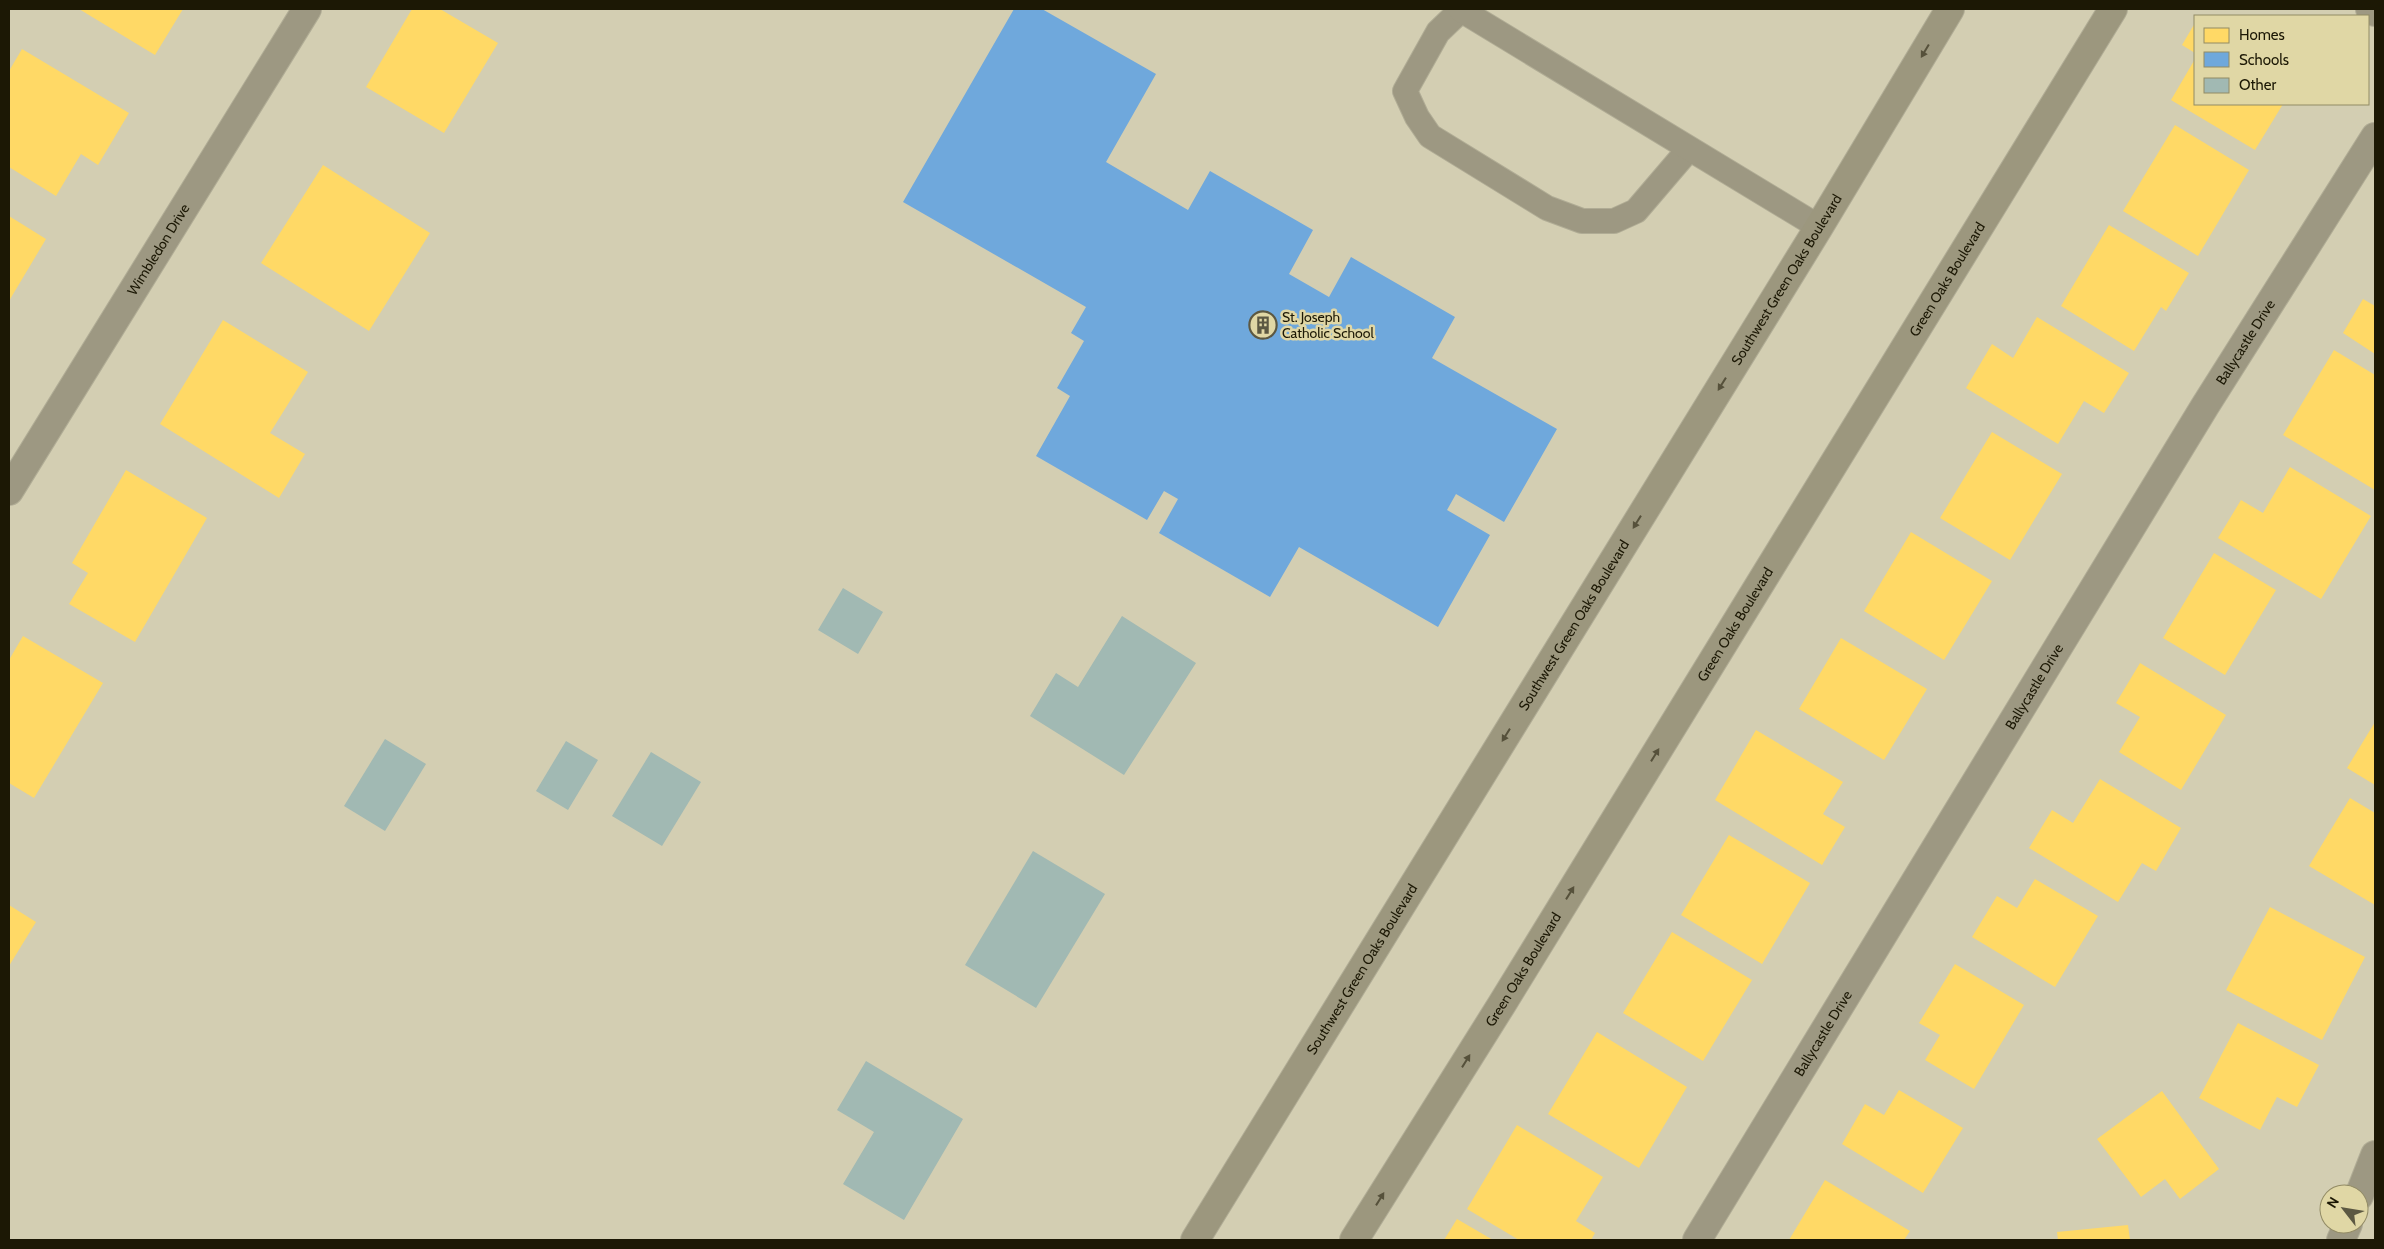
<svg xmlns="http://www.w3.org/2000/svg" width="2384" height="1249" font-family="Cabin,sans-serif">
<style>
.homes{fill:#ffd966}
.schools{fill:#6fa8dc}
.building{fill:#a1b9b3}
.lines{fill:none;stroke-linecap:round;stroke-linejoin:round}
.service-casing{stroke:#b0ac95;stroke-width:26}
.minor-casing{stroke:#b0ac95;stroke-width:30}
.tertiary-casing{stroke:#b0ac95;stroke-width:30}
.secondary-casing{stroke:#b0ac95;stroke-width:30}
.service{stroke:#9d9882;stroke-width:24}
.minor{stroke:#9d9882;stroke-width:28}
.tertiary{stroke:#9d9882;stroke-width:28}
.secondary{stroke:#9c977e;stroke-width:28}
.oneway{fill:#56513b}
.labels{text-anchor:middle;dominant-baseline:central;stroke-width:5;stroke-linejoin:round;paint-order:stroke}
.street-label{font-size:14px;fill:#1c1805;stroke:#e0d7a5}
.poi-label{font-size:14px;fill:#1c1805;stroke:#e0d7a5;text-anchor:start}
</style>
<rect width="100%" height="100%" fill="#d3ceb2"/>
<g class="homes">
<polygon points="79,9 183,9 155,55"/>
<polygon points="412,9 440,9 498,43 444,133 366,87"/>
<polygon points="2195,23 2195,53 2182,45"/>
<polygon points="22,49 129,113 98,165 81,154 56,196 9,167 9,71"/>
<polygon points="2195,59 2195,104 2283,104 2255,150 2171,100"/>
<polygon points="2175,125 2249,170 2198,256 2123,211"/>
<polygon points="323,165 430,233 369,331 261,263"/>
<polygon points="9,216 46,239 9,301"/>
<polygon points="2109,225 2189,273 2166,311 2161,307 2134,351 2061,306"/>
<polygon points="2363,299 2375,306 2375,354 2343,333"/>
<polygon points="2037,317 2129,373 2104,413 2084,401 2058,444 1966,388 1992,344 2013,358"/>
<polygon points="223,320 308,372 270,433 305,454 279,498 160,424"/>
<polygon points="2334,350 2375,375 2375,490 2283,435"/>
<polygon points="1992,432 2062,474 2010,560 1940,518"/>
<polygon points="2290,467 2371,516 2321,599 2218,538 2241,500 2263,513"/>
<polygon points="126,470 207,518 135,642 69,604 88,573 72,563"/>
<polygon points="1911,532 1992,581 1944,660 1864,611"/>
<polygon points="2214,553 2276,590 2225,675 2163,638"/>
<polygon points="23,636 103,683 34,798 9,783 9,660"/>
<polygon points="1841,638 1927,689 1884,760 1799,709"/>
<polygon points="2140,663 2226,715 2181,790 2119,752 2140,717 2116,703"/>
<polygon points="2375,722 2375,785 2347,768"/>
<polygon points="1756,730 1843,782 1823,814 1845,827 1822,865 1715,800"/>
<polygon points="2100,779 2181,828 2156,871 2142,863 2118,902 2029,848 2052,810 2073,823"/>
<polygon points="2350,798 2375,813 2375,905 2309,866"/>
<polygon points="1729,835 1810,883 1762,964 1681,915"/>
<polygon points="2035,879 2098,916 2055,987 1972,937 1997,896 2017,908"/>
<polygon points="9,905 36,922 9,966"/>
<polygon points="2270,907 2365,957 2322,1040 2226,990"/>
<polygon points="1672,932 1752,980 1703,1061 1623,1013"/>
<polygon points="1955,964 2024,1005 1974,1089 1925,1060 1940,1035 1919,1023"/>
<polygon points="2238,1023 2319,1065 2297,1107 2277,1097 2260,1130 2199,1098"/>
<polygon points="1597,1032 1687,1087 1639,1168 1548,1114"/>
<polygon points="1899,1090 1963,1128 1923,1193 1842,1144 1865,1104 1884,1115"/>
<polygon points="2162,1091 2219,1169 2180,1199 2165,1179 2141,1197 2097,1139"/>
<polygon points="1517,1125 1603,1177 1576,1221 1595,1233 1591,1240 1519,1240 1467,1209"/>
<polygon points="1825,1180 1910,1231 1904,1240 1789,1240"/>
<polygon points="1457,1219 1493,1240 1444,1240"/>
<polygon points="2128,1225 2130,1240 2058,1240 2057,1232"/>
</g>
<polygon class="schools" points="1014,9 1042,9 1156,74 1106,162 1188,210 1210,171 1313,230 1289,274 1329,297 1351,257 1455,317 1432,358 1557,429 1504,522 1456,494 1447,510 1490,535 1438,627 1299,547 1270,597 1159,533 1178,499 1164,491 1147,520 1036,456 1070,396 1057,388 1084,341 1071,333 1086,307 903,202"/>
<g class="building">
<polygon points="843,588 883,612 858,654 818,630"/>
<polygon points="1122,616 1196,663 1124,775 1030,716 1056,673 1078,687"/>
<polygon points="385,739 426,764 385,831 344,806"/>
<polygon points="566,741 598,760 568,810 536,791"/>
<polygon points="651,752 701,782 662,846 612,816"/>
<polygon points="1033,851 1105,894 1036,1008 965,965"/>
<polygon points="866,1061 963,1119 904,1220 843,1184 874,1132 837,1110"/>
</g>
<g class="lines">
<g class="service-casing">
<g id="service">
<polyline points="1459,9 1461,10 1438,32 1405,91 1417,117 1430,136 1547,208 1582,221 1614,221 1636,211 1689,149"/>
<polyline points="1462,9 1461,10 1819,227"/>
</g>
</g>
<g class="minor-casing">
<g id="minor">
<polyline points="2370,9 2375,12"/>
<polyline points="2359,1196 2375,1155"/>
<path id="s1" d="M1697,1240L2205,406L2375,137"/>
<polyline points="2341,1240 2348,1224"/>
</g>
</g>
<g class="tertiary-casing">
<g id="tertiary">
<path id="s2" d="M9,491L307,9"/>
</g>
</g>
<g class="secondary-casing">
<g id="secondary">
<path id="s3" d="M1195,1240L1819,227L1950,9"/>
<path id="s4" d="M1354,1240L1502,1004L2113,9"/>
</g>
</g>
<use href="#service" class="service"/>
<use href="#minor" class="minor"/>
<use href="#tertiary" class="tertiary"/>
<use href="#secondary" class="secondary"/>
</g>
<defs><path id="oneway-solid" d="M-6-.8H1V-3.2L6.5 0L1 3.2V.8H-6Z" transform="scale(1.25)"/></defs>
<g class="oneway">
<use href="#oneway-solid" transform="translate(1925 51) rotate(121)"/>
<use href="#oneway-solid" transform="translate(1722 384) rotate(122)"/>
<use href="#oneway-solid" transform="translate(1637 522) rotate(122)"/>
<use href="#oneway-solid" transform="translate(1506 735) rotate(122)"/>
<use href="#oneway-solid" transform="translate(1655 755) rotate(-58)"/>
<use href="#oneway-solid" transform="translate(1570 893) rotate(-58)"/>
<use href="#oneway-solid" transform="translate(1466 1061) rotate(-58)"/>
<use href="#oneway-solid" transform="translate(1380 1199) rotate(-58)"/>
</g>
<defs>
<g id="building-ring" transform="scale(1.4375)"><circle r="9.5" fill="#e0d7a5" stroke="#5c5842" stroke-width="1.5"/><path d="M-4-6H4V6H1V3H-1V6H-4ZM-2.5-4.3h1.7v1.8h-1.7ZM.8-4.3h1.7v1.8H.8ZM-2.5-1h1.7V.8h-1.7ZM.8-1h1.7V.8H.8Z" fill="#5c5842"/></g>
</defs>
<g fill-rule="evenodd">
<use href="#building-ring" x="1263" y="325"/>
</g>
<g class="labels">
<g class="street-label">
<text stroke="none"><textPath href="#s2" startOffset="284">Wimbledon Drive</textPath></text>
<text stroke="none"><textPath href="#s3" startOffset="1128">Southwest Green Oaks Boulevard</textPath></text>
<text stroke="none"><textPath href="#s4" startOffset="1129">Green Oaks Boulevard</textPath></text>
<text stroke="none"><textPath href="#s1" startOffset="1052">Ballycastle Drive</textPath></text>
<text stroke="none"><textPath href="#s3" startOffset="722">Southwest Green Oaks Boulevard</textPath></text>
<text stroke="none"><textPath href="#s4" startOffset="724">Green Oaks Boulevard</textPath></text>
<text stroke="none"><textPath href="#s1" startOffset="648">Ballycastle Drive</textPath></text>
<text stroke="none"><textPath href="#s3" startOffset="318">Southwest Green Oaks Boulevard</textPath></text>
<text stroke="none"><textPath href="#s4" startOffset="319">Green Oaks Boulevard</textPath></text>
<text stroke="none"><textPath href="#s1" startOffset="242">Ballycastle Drive</textPath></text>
</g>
<g class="poi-label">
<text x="1282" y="317">St. Joseph<tspan x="1282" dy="16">Catholic School</tspan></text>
</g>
</g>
<rect width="2384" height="1249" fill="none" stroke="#1c1805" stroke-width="20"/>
<rect x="2194" y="15" width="175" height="90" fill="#e0d7a5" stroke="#928b65"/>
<rect x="2204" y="28" width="25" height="15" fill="#ffd966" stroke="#928b65"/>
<text x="2239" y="40" font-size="15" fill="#1c1805">Homes</text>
<rect x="2204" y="52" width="25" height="15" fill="#6fa8dc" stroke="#928b65"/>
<text x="2239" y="65" font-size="15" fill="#1c1805">Schools</text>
<rect x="2204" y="78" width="25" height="15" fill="#a1b9b3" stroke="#928b65"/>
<text x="2239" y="90" font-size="15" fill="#1c1805">Other</text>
<g transform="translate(2344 1209) rotate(301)"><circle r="24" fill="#e0d7a5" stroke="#928b65"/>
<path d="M0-4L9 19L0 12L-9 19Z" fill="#5c5842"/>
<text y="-8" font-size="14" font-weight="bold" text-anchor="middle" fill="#1c1805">N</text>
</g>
</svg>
